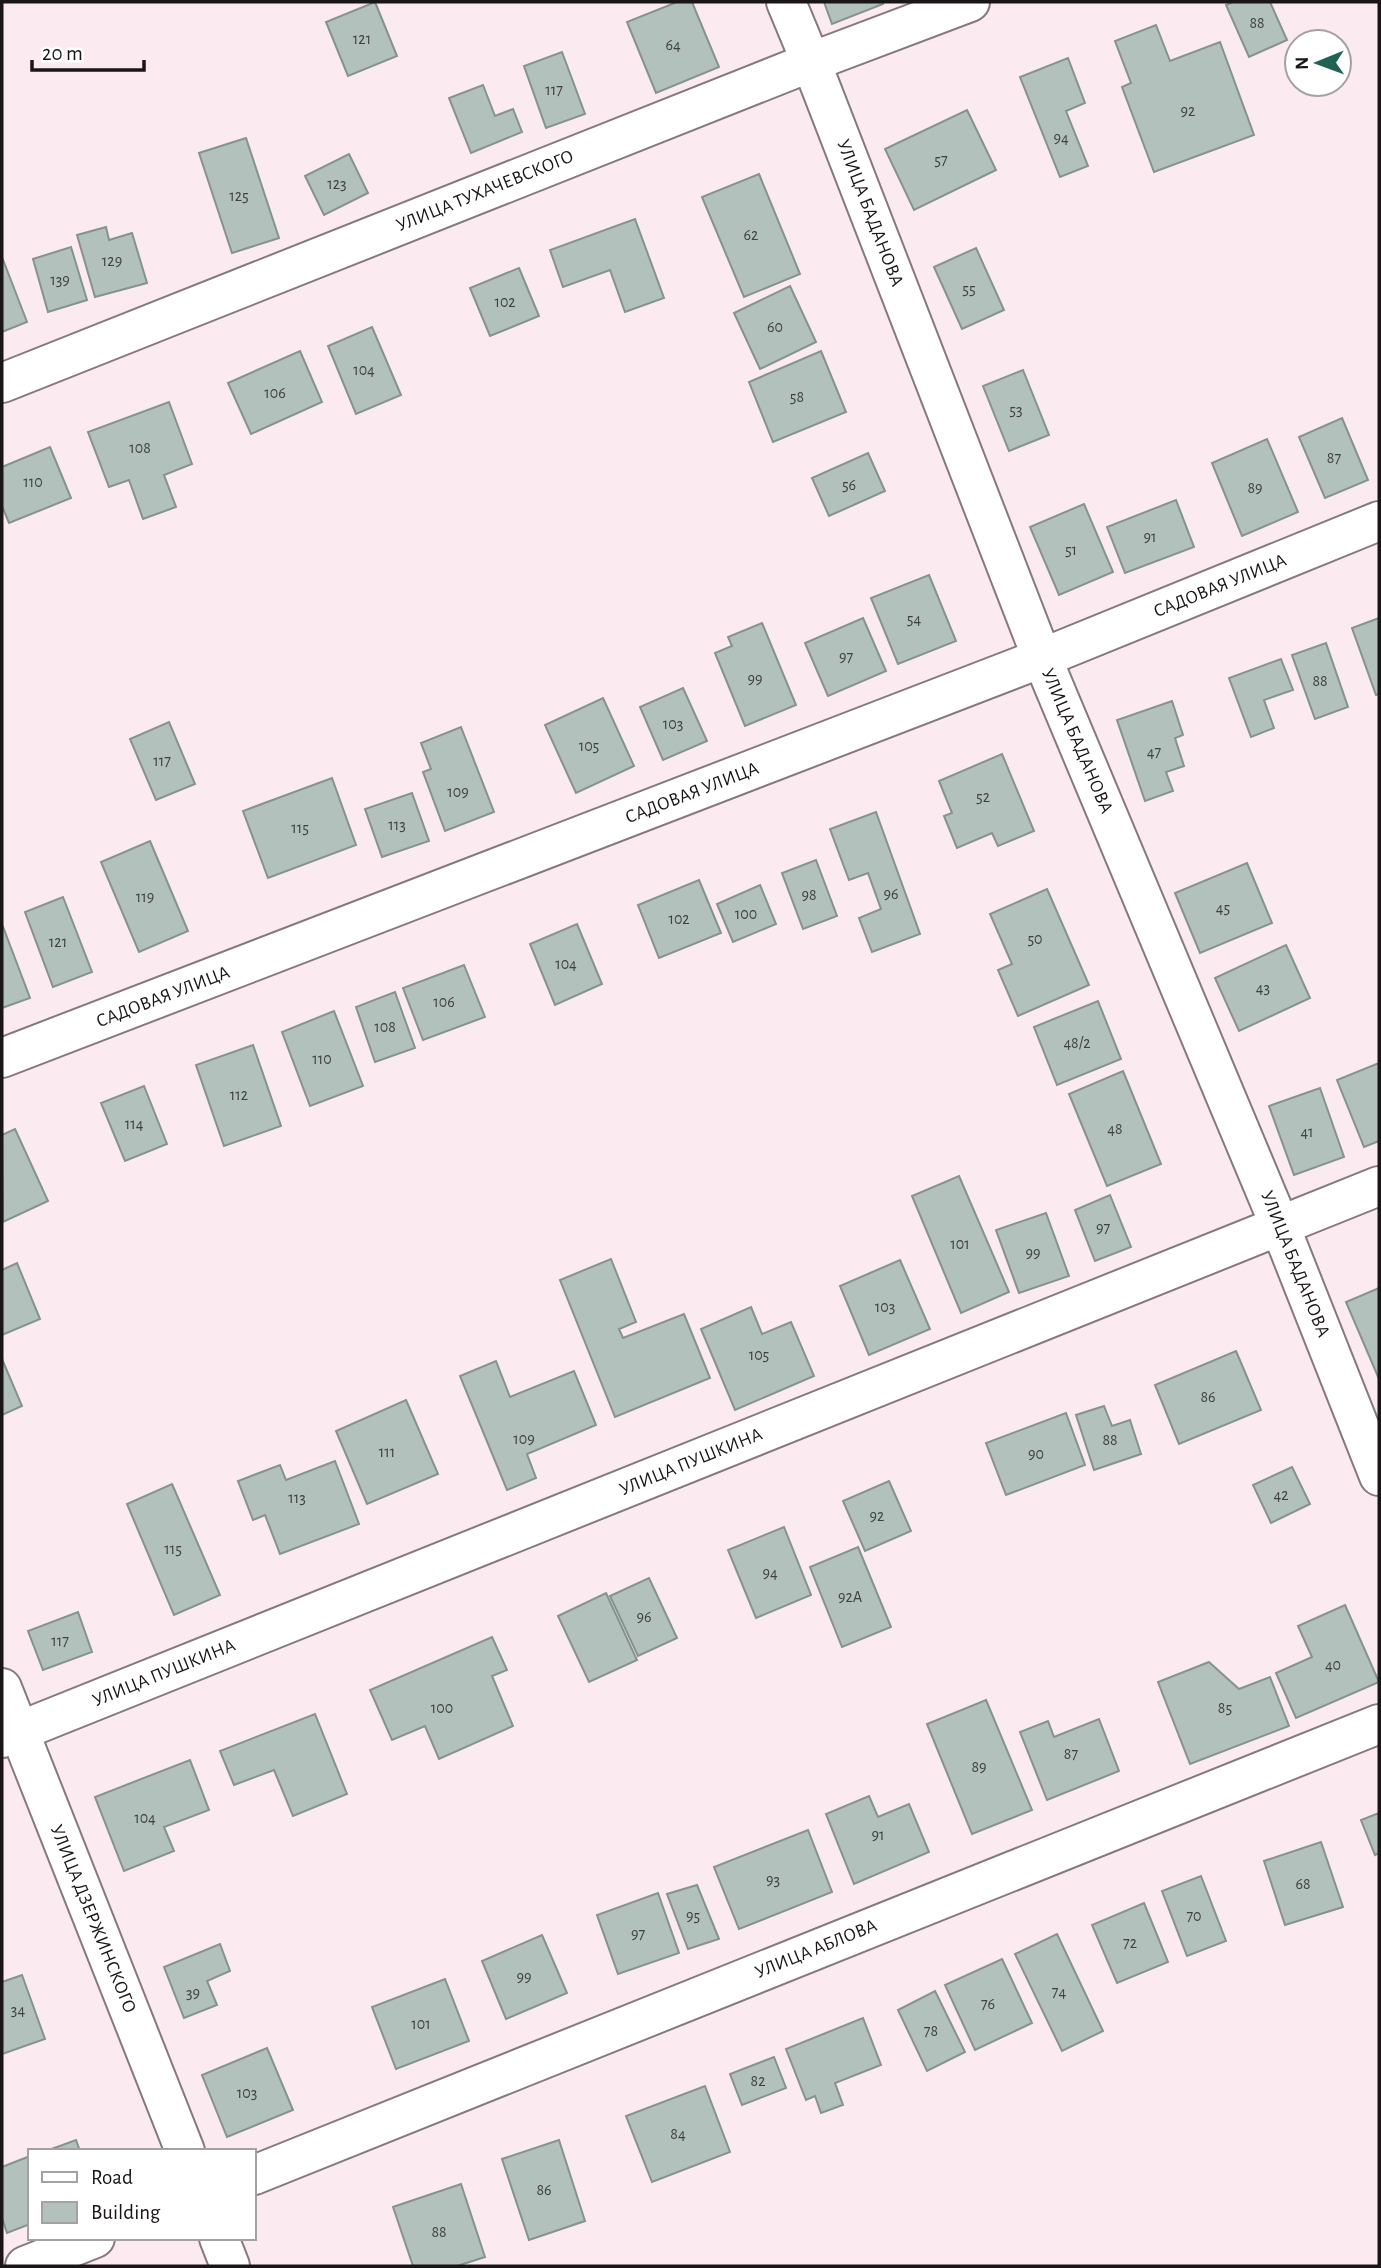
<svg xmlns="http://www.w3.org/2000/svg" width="1381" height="2268" font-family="'Alegreya Sans',sans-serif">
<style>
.building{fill:#b2c1bc;stroke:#85938e;stroke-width:2}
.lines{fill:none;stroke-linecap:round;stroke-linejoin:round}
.minor-casing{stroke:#86797d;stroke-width:42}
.minor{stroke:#fff;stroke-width:38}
.labels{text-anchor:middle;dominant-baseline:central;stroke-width:5;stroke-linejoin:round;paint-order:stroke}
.number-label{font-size:16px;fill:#404040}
.street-label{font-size:19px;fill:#1a1517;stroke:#fff}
</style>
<rect width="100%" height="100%" fill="#fbebf0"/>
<g class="building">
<polygon points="375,2 397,56 348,76 326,22"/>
<polygon points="677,2 692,2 719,67 656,93 627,22"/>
<polygon points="824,2 882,2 883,4 832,24"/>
<polygon points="1233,2 1270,2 1287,40 1249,57 1226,5"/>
<polygon points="1156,25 1170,61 1220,42 1254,135 1154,172 1122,87 1131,83 1115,41"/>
<polygon points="562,52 585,114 546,128 524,66"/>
<polygon points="1068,58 1085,103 1066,111 1088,166 1060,177 1020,77"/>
<polygon points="483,85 495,116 513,109 522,132 471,153 449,98"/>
<polygon points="967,110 996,170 914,210 885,149"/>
<polygon points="246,138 279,238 232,253 199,153"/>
<polygon points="349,154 368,193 324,215 305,176"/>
<polygon points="759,174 800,274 744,297 702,197"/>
<polygon points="635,219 664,298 625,312 610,270 563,287 550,250"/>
<polygon points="106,227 109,240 132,233 147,283 95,297 77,235"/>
<polygon points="71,247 87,300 48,312 33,259"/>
<polygon points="976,248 1004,310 962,329 934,267"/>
<polygon points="2,257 27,322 2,332"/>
<polygon points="519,268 539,316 490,336 470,288"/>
<polygon points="790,286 816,342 760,369 734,313"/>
<polygon points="372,327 401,395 356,414 328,346"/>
<polygon points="300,351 322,402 251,434 228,383"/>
<polygon points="821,351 846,412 773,442 749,382"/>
<polygon points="1023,370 1049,435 1009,451 983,386"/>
<polygon points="169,402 192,464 164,475 176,507 143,519 129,480 109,487 88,432"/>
<polygon points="1342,418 1368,480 1325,498 1299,437"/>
<polygon points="1267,439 1298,512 1242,536 1212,463"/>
<polygon points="50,447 71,498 9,523 2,506 2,467"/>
<polygon points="868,453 885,491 829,516 812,478"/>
<polygon points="1176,500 1194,547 1125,573 1107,527"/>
<polygon points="1084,504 1113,572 1059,595 1030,527"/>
<polygon points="929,575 956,641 898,664 871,598"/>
<polygon points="863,618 886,671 828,696 805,643"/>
<polygon points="1379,618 1379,694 1376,695 1352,628"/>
<polygon points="762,623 796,705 745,726 715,653 732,646 728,637"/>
<polygon points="1326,643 1348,707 1315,719 1292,655"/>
<polygon points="1281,659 1293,690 1264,700 1274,728 1251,737 1229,678"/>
<polygon points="683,688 707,741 663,760 640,707"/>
<polygon points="603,698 634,766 576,793 545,725"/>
<polygon points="1172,701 1183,735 1175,738 1184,766 1166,772 1173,791 1145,801 1117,720"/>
<polygon points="169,722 195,784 156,800 130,739"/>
<polygon points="461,727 494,812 445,831 423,772 431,769 421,743"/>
<polygon points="1002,754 1034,831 998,846 992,833 957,848 944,816 952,813 939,781"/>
<polygon points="332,778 356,845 268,878 243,811"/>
<polygon points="412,793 429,841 382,857 365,809"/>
<polygon points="876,812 920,934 872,952 859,918 881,909 868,873 849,880 830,829"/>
<polygon points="150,841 188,931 139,952 101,862"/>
<polygon points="816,860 837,916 803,929 782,873"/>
<polygon points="1247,863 1272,923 1200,953 1175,893"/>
<polygon points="699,880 721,933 659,958 638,905"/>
<polygon points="760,885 776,924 733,942 717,904"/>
<polygon points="1047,889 1089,985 1018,1016 998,970 1012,964 990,914"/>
<polygon points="63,897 92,972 53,987 25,912"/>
<polygon points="2,924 30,998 2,1008"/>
<polygon points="577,924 602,984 555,1005 530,944"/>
<polygon points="1286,945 1310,998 1239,1031 1215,978"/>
<polygon points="464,965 485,1017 423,1040 403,988"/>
<polygon points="395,992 415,1048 375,1062 356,1007"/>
<polygon points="1098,1001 1121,1059 1057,1085 1034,1027"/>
<polygon points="334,1011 363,1086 310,1106 282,1032"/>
<polygon points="253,1045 281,1126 224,1146 196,1065"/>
<polygon points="1379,1063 1379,1141 1364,1147 1337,1080"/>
<polygon points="1123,1071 1161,1164 1107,1186 1069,1094"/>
<polygon points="144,1086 167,1144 125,1161 101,1103"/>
<polygon points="1320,1088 1344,1157 1294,1175 1269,1106"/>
<polygon points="15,1129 48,1201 3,1222 2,1135"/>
<polygon points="959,1176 1009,1292 961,1313 912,1196"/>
<polygon points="1110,1195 1131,1247 1095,1261 1075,1210"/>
<polygon points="1046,1213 1069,1276 1019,1293 996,1230"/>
<polygon points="611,1259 636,1322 619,1329 623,1338 684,1314 710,1378 615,1417 560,1280"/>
<polygon points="900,1260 930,1329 869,1355 840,1286"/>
<polygon points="17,1263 40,1319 2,1335 2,1270"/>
<polygon points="1379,1288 1379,1379 1346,1302"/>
<polygon points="751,1307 762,1334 791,1322 814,1376 735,1410 701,1329"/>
<polygon points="1236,1351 1261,1410 1179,1444 1155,1385"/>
<polygon points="2,1359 22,1406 2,1415"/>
<polygon points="496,1361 510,1397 574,1371 596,1425 527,1454 536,1478 507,1490 460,1376"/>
<polygon points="406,1400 438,1474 367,1504 336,1431"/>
<polygon points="1104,1406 1112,1426 1130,1420 1141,1454 1094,1470 1076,1415"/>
<polygon points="1066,1413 1085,1465 1006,1495 986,1443"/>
<polygon points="335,1461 359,1524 280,1554 265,1515 253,1520 238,1481 280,1465 286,1480"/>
<polygon points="1292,1467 1310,1504 1271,1523 1253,1485"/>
<polygon points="889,1481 911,1531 865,1551 843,1501"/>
<polygon points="172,1484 220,1595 174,1615 127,1504"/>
<polygon points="784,1527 811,1595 756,1618 728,1550"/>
<polygon points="858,1547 891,1627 842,1647 810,1567"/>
<polygon points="649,1578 677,1638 638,1656 610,1596"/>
<polygon points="606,1593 637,1660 589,1682 558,1616"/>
<polygon points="1345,1605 1379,1682 1296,1718 1276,1673 1312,1657 1298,1626"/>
<polygon points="78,1612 92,1652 43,1670 28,1631"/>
<polygon points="492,1637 507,1670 492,1676 513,1726 439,1759 425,1726 392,1740 370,1690"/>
<polygon points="1209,1662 1239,1689 1270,1677 1289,1726 1190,1764 1158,1682"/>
<polygon points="986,1700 1032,1810 972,1834 927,1724"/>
<polygon points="315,1714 347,1794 293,1816 274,1770 234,1785 220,1751"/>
<polygon points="1099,1719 1119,1771 1047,1800 1020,1732 1048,1721 1054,1737"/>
<polygon points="190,1760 209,1810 164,1827 174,1851 124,1871 95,1797"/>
<polygon points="869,1796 878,1817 909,1804 929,1852 854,1884 826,1814"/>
<polygon points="1379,1813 1379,1853 1375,1855 1361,1820"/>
<polygon points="808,1830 832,1892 739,1929 714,1867"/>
<polygon points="1321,1842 1343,1907 1285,1925 1264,1861"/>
<polygon points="1201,1876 1226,1941 1187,1956 1162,1891"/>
<polygon points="697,1885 719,1939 688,1949 667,1894"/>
<polygon points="658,1893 679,1953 618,1974 597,1915"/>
<polygon points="1144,1903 1168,1962 1117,1983 1092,1925"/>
<polygon points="1057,1934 1103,2031 1062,2051 1015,1954"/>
<polygon points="542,1935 567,1993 506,2019 482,1961"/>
<polygon points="220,1944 230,1971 207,1981 217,2005 184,2018 164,1967"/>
<polygon points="1002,1959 1032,2023 975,2050 945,1985"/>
<polygon points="22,1975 45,2039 2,2054 2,1982"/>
<polygon points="445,1979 469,2041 396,2069 372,2007"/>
<polygon points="935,1991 965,2052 927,2071 898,2010"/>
<polygon points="863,2018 881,2065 835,2083 843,2105 821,2113 815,2096 806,2100 786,2049"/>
<polygon points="267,2048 293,2110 227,2137 202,2075"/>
<polygon points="774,2057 786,2088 742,2105 730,2074"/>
<polygon points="705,2086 730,2152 652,2182 626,2116"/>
<polygon points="76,2140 80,2151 46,2151"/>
<polygon points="559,2140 585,2221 529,2240 502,2159"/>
<polygon points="30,2156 30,2224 7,2233 2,2218 2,2167"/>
<polygon points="461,2184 485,2257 457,2266 413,2266 393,2207"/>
</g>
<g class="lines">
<g class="minor-casing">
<g id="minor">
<polyline points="786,2 811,62 1042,658 1280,1226 1379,1476"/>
<polyline points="2,383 811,62 970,2"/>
<polyline points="2,1058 1042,658 1379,521"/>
<polyline points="2,1688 185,2151"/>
<polyline points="2,1738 1379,1186"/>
<polyline points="254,2175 1379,1724"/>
<polyline points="219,2238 230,2266"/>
<polyline points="25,2266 95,2238"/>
</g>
</g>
<use href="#minor" class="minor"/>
</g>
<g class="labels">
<g class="number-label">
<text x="1257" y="23">88</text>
<text x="362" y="39">121</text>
<text x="673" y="45">64</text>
<text x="554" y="90">117</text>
<text x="1188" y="111">92</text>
<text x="1061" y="138">94</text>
<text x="941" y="160">57</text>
<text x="337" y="184">123</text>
<text x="239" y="196">125</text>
<text x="751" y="235">62</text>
<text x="112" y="261">129</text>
<text x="60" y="280">139</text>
<text x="969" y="289">55</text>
<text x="505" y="302">102</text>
<text x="775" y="327">60</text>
<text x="364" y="370">104</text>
<text x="275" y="393">106</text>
<text x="797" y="397">58</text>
<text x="1016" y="410">53</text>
<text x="140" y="448">108</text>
<text x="1334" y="458">87</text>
<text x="33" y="482">110</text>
<text x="849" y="485">56</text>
<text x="1255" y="488">89</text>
<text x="1150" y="537">91</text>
<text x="1071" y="550">51</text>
<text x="914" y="619">54</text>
<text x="846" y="657">97</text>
<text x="755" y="679">99</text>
<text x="1320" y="681">88</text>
<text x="673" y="724">103</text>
<text x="589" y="746">105</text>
<text x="1154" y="752">47</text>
<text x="162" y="761">117</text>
<text x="458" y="792">109</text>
<text x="983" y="797">52</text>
<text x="397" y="825">113</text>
<text x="300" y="828">115</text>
<text x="891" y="894">96</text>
<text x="809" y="895">98</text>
<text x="145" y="897">119</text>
<text x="1223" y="908">45</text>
<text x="746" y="914">100</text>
<text x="679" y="919">102</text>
<text x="1035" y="939">50</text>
<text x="58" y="942">121</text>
<text x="566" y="964">104</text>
<text x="1263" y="988">43</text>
<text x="444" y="1002">106</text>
<text x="385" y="1027">108</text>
<text x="1077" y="1043">48/2</text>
<text x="322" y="1059">110</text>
<text x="239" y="1095">112</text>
<text x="134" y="1124">114</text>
<text x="1115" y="1129">48</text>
<text x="1307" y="1132">41</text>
<text x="1103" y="1228">97</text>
<text x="960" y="1244">101</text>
<text x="1033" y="1253">99</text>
<text x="885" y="1307">103</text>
<text x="759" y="1355">105</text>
<text x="1208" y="1397">86</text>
<text x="524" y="1439">109</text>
<text x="1110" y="1440">88</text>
<text x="387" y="1452">111</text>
<text x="1036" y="1454">90</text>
<text x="1281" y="1495">42</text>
<text x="297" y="1498">113</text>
<text x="877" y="1516">92</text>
<text x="173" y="1549">115</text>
<text x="770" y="1573">94</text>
<text x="850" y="1597">92А</text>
<text x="644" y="1617">96</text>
<text x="60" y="1641">117</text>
<text x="1333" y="1665">40</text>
<text x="442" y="1708">100</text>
<text x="1225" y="1708">85</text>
<text x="1071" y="1754">87</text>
<text x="979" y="1767">89</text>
<text x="145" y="1818">104</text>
<text x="878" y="1835">91</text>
<text x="773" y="1880">93</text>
<text x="1303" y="1884">68</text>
<text x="693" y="1916">95</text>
<text x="1194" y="1916">70</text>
<text x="638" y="1934">97</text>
<text x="1130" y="1943">72</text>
<text x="524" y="1977">99</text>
<text x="1059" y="1992">74</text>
<text x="193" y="1993">39</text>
<text x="988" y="2004">76</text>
<text x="18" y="2010">34</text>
<text x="421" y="2024">101</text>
<text x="931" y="2031">78</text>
<text x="758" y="2081">82</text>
<text x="247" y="2093">103</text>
<text x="678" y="2134">84</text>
<text x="544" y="2190">86</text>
<text x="439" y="2232">88</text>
</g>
<g class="street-label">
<text transform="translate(485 191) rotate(-22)">УЛИЦА ТУХАЧЕВСКОГО</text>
<text transform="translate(870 213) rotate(69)">УЛИЦА БАДАНОВА</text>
<text transform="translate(1220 586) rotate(-22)">САДОВАЯ УЛИЦА</text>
<text transform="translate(1077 741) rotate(67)">УЛИЦА БАДАНОВА</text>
<text transform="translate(692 793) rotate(-21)">САДОВАЯ УЛИЦА</text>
<text transform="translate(163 997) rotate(-21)">САДОВАЯ УЛИЦА</text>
<text transform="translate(1295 1264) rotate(68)">УЛИЦА БАДАНОВА</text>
<text transform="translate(691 1462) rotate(-22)">УЛИЦА ПУШКИНА</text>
<text transform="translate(164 1673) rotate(-22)">УЛИЦА ПУШКИНА</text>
<text transform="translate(93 1919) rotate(68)">УЛИЦА ДЗЕРЖИНСКОГО</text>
<text transform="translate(816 1949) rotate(-22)">УЛИЦА АБЛОВА</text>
</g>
</g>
<rect width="1381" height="2268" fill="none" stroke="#1a1517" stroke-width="7"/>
<rect x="28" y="2149" width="228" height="91" fill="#ffffff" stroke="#a3a1a2" stroke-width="2"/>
<rect x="42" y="2172" width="35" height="10" fill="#ffffff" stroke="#a3a1a2" stroke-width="2"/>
<text x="91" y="2184" font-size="21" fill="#1a1517">Road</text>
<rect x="42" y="2202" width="35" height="21" fill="#b2c1bc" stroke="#a3a1a2" stroke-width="2"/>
<text x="91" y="2219" font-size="21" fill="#1a1517">Building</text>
<g transform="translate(1318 63) rotate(269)"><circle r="33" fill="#ffffff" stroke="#a3a1a2" stroke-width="2"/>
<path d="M0-5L12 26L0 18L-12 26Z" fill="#216352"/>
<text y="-10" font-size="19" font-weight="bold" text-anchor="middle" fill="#1a1517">N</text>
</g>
<path d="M32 60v10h112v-10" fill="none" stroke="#1a1517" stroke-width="3.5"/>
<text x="42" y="60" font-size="21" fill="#1a1517" stroke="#ffffff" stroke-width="5" paint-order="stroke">20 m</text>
</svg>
